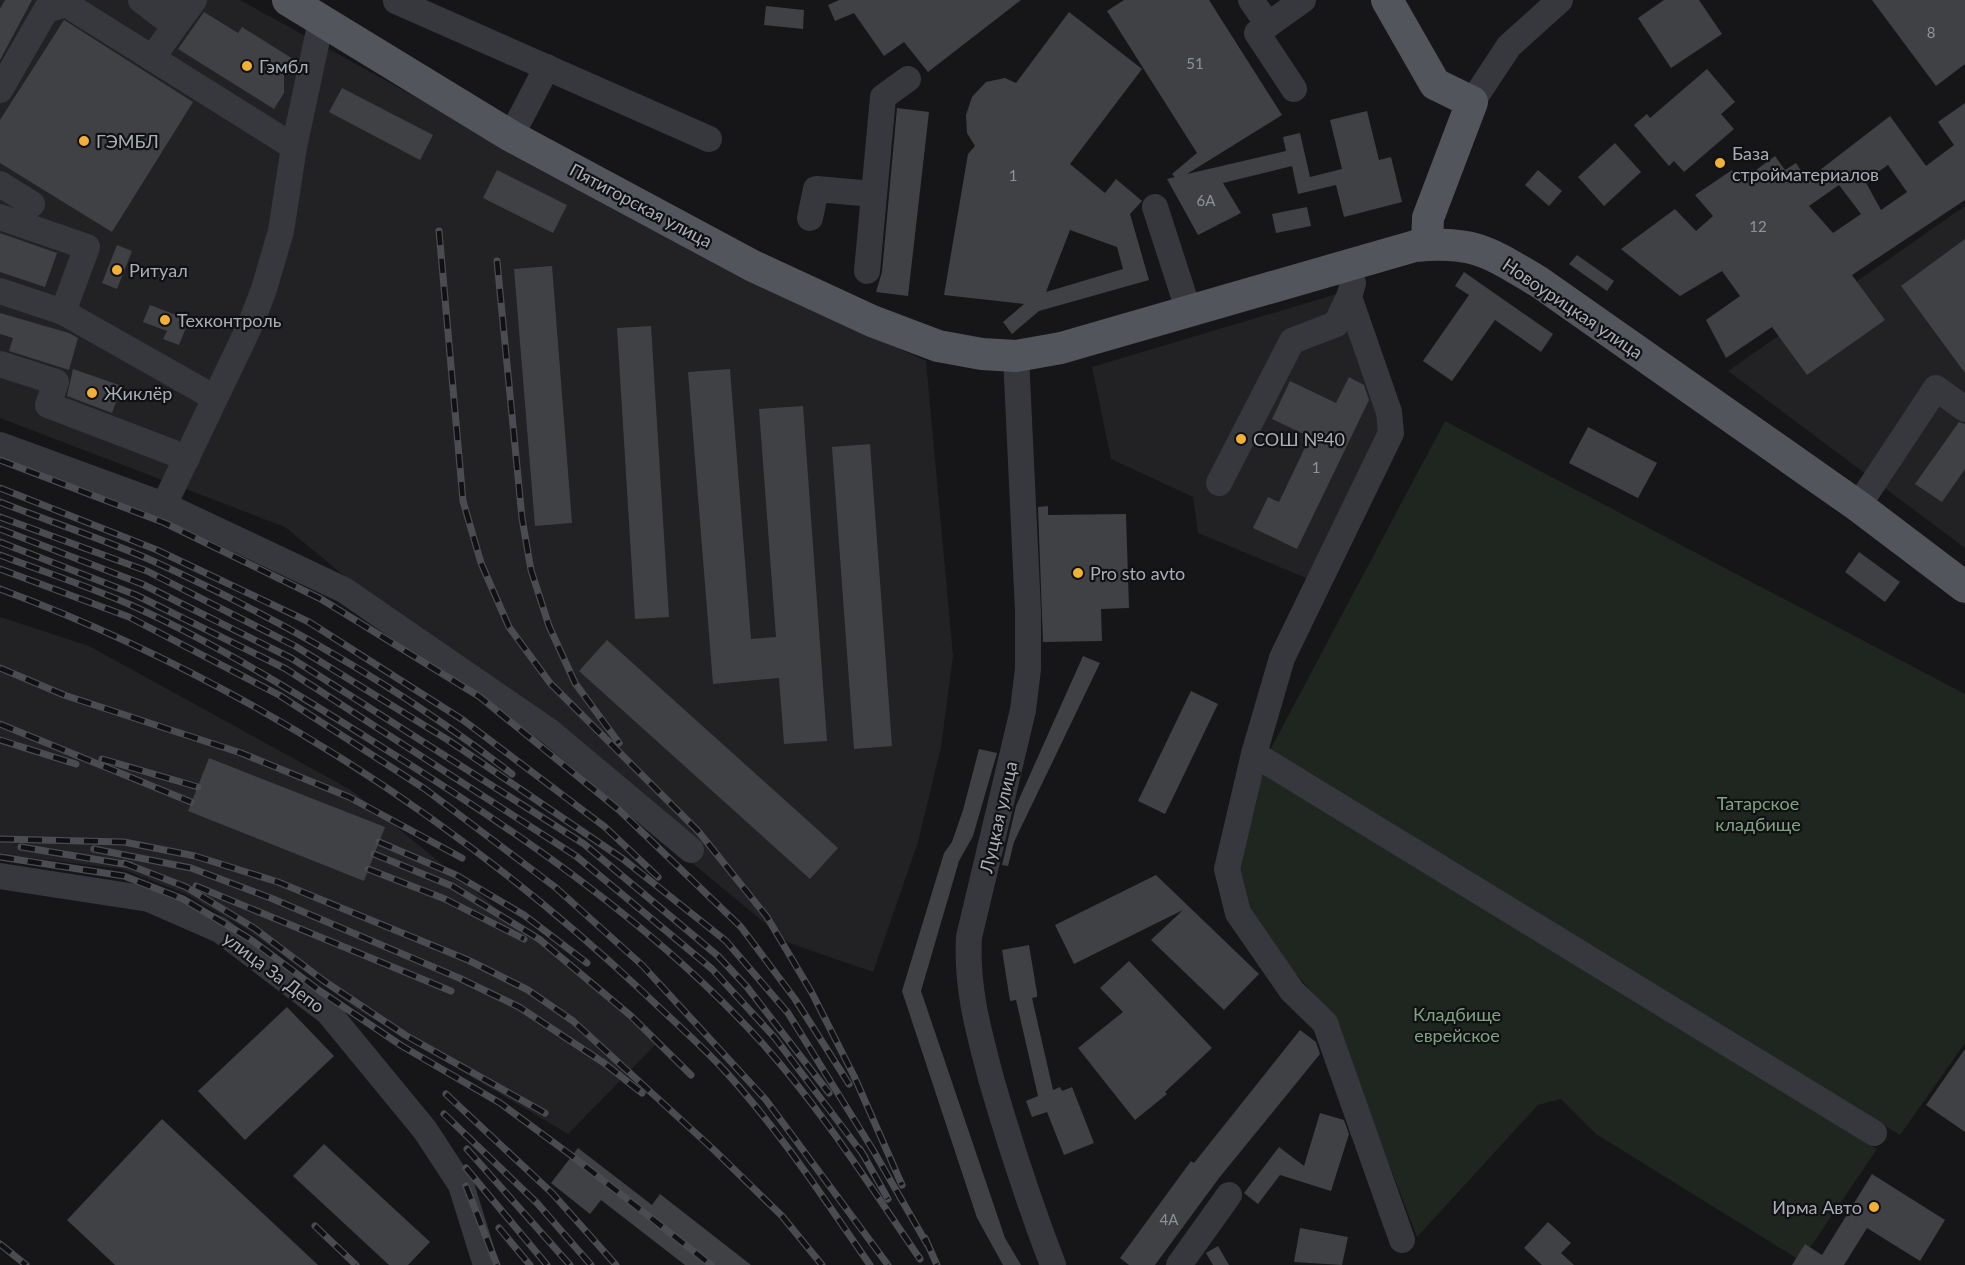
<svg xmlns="http://www.w3.org/2000/svg" width="1965" height="1265" font-family="Lato,sans-serif">
<style>
.built{fill:#222225}
.green{fill:#1e261f}
.building{fill:#404145;fill-rule:evenodd}
.lines{fill:none;stroke-linecap:round;stroke-linejoin:round}
.minor{stroke:#37383d;stroke-width:26}
.major{stroke:#53555c;stroke-width:32}
.rail-casing{stroke:#4a4c52;stroke-width:7}
.rail{stroke:#111113;stroke-width:4.5;stroke-dasharray:14;stroke-linecap:butt}
.poi-dot{fill:#f2b134;stroke:#111113;stroke-width:2}
.labels{text-anchor:middle;dominant-baseline:central;stroke-width:4.5;stroke-linejoin:round;paint-order:stroke}
.number-label{font-size:15px;fill:#8e929b}
.poi-label{font-size:18px;fill:#a8adb8;stroke:#111113;text-anchor:start}
.street-label{font-size:18px;fill:#a8adb8;stroke:#111113}
.park-label{font-size:18px;fill:#7fa381;stroke:#111113}
</style>
<rect width="100%" height="100%" fill="#161618"/>
<g class="built">
<polygon points="0,0 240,0 738,275 926,361 953,656 941,747 918,842 873,972 789,943 285,527 0,418"/>
<polygon points="1965,206 1965,548 1728,371"/>
<polygon points="1340,293 1383,420 1311,580 1198,533 1193,497 1111,459 1092,367"/>
<polygon points="0,617 89,646 351,790 659,1041 568,1134 358,1010 246,929 186,894 122,869 0,854"/>
</g>
<g class="green">
<polygon points="1445,421 1965,694 1965,1043 1900,1135 1269,752"/>
<polygon points="1255,769 1877,1149 1801,1261 1596,1134 1561,1099 1538,1105 1417,1237 1332,1016 1262,934 1237,887"/>
</g>
<g class="building">
<polygon points="5,0 32,0 0,60 0,9"/>
<polygon points="839,0 1021,0 928,72 904,42 884,56 854,13 835,21 828,5"/>
<polygon points="1124,0 1209,0 1282,115 1187,174 1286,151 1283,137 1300,133 1310,177 1342,169 1330,120 1367,111 1379,160 1391,157 1402,202 1344,217 1336,185 1298,194 1292,166 1223,183 1241,213 1198,235 1167,179 1175,177 1172,174 1197,153 1107,11"/>
<polygon points="1664,0 1699,0 1722,34 1671,68 1638,18"/>
<polygon points="1872,0 1965,0 1965,64 1936,86"/>
<polygon points="766,6 804,10 803,29 764,25"/>
<polygon points="204,12 238,33 242,27 293,59 284,74 284,93 274,109 178,49"/>
<path d="M1069,12L1142,69L1070,164L1105,193L1116,179L1142,201L1130,214L1149,280L1039,311L1012,334L1003,322L1024,304L944,295L968,154L975,146L967,133L966,115L972,97L986,82L1005,78L1016,83ZM1070,230L1117,247L1123,269L1046,292Z"/>
<polygon points="64,20 193,102 112,232 0,163 0,120"/>
<polygon points="1707,69 1735,102 1721,114 1734,129 1684,172 1674,161 1669,166 1634,125 1647,114 1650,118"/>
<polygon points="342,88 433,135 420,160 329,112"/>
<path d="M1965,103V200L1852,275L1885,320L1807,375L1772,327L1726,358L1706,320L1740,296L1722,271L1680,296L1621,249L1675,209L1696,231L1713,216L1695,195L1732,170L1740,182L1775,156L1785,170L1796,163L1807,180L1890,116L1926,166L1954,145L1938,122ZM1888,165L1907,192L1881,210L1865,181ZM1839,185L1861,214L1833,233L1809,206Z"/>
<polygon points="897,108 929,112 908,296 876,292 882,272"/>
<polygon points="1615,143 1641,172 1604,206 1578,177"/>
<polygon points="497,170 567,205 553,233 483,198"/>
<polygon points="1538,170 1562,191 1549,206 1525,185"/>
<polygon points="1307,207 1311,226 1276,233 1272,214"/>
<polygon points="0,233 57,253 45,287 0,272"/>
<polygon points="1965,239 1965,373 1901,286"/>
<polygon points="117,245 132,251 117,289 102,283"/>
<polygon points="1577,255 1614,281 1607,291 1569,264"/>
<polygon points="552,266 572,523 535,526 514,269"/>
<polygon points="1464,272 1553,334 1541,352 1495,320 1452,381 1423,361 1469,295 1455,286"/>
<polygon points="150,305 189,320 179,345 163,339 167,331 143,322"/>
<polygon points="0,313 69,333 78,338 69,370 9,351 13,338 0,334"/>
<polygon points="651,326 669,617 635,619 617,328"/>
<polygon points="73,369 122,386 112,413 67,396"/>
<polygon points="730,369 751,639 776,637 759,409 803,406 827,741 784,744 779,678 713,684 688,372"/>
<polygon points="1349,377 1364,385 1369,400 1297,549 1253,528 1268,497 1279,502 1310,437 1272,419 1290,381 1336,403"/>
<polygon points="1959,422 1965,424 1965,469 1942,502 1915,484"/>
<polygon points="1588,427 1657,463 1638,498 1569,463"/>
<polygon points="870,444 892,746 854,749 832,447"/>
<polygon points="1048,506 1048,515 1126,514 1129,608 1101,609 1102,641 1043,642 1038,507"/>
<polygon points="1859,552 1900,582 1885,602 1845,572"/>
<polygon points="607,640 838,848 810,879 579,671"/>
<polygon points="1083,656 1100,663 1014,842 1008,866 1002,865 1016,806"/>
<polygon points="1191,691 1218,704 1165,814 1138,801"/>
<polygon points="979,749 997,753 973,836 959,861 921,991 1005,1238 1021,1265 1003,1265 977,1218 902,991 944,853 952,842 963,810"/>
<polygon points="209,758 385,827 364,881 188,811"/>
<polygon points="1156,875 1259,974 1224,1010 1151,940 1183,910 1074,964 1055,925"/>
<polygon points="1029,945 1037,993 1037,997 1032,998 1053,1090 1060,1087 1062,1091 1072,1087 1094,1143 1064,1155 1047,1112 1032,1117 1026,1101 1038,1096 1016,1000 1010,1001 1002,950"/>
<polygon points="1129,961 1212,1048 1165,1092 1167,1094 1135,1120 1078,1048 1123,1012 1100,988"/>
<polygon points="287,1007 334,1056 245,1140 198,1091"/>
<polygon points="1300,1030 1316,1042 1320,1054 1219,1178 1155,1265 1129,1265 1120,1258 1191,1161 1194,1163"/>
<polygon points="1965,1049 1965,1132 1926,1105"/>
<polygon points="1320,1113 1344,1120 1349,1134 1331,1191 1280,1175 1258,1204 1244,1193 1279,1147 1304,1166"/>
<polygon points="162,1119 318,1265 115,1265 67,1220"/>
<polygon points="324,1144 430,1242 408,1265 389,1265 293,1176"/>
<polygon points="578,1148 652,1205 660,1194 751,1265 685,1265 601,1200 590,1214 551,1183"/>
<polygon points="1872,1174 1945,1220 1920,1261 1867,1228 1844,1265 1792,1265 1805,1244 1822,1255"/>
<polygon points="1548,1222 1571,1243 1561,1253 1574,1265 1542,1265 1524,1248"/>
<polygon points="1300,1228 1348,1237 1342,1265 1294,1262"/>
<polygon points="1218,1246 1229,1265 1213,1265 1206,1253"/>
</g>
<g class="lines">
<g class="minor">
<polyline points="141,0 163,17 172,0"/>
<polyline points="1251,0 1268,25 1303,0"/>
<polyline points="396,1 709,139"/>
<polyline points="1268,25 1257,33 1294,89"/>
<polyline points="152,58 194,0"/>
<polyline points="0,90 46,10 66,4 294,147"/>
<polyline points="1472,102 1509,46 1560,0"/>
<polyline points="511,136 547,67"/>
<polyline points="0,184 32,204"/>
<polyline points="1155,207 1189,312"/>
<polyline points="0,217 87,247 63,312 215,398"/>
<polyline points="810,218 816,189 874,194"/>
<polyline points="1347,264 1353,283 1349,297 1389,412 1391,433 1282,658 1254,754 1227,869 1238,913 1292,991 1325,1023 1402,1240"/>
<polyline points="867,271 883,97 908,79"/>
<polyline points="0,291 63,312"/>
<path d="M1016,356L1028,611V669L1023,710L969,937C966,988 979,1033 992,1082C1010,1144 1030,1205 1053,1265"/>
<polyline points="0,364 56,382 48,405 187,458"/>
<polyline points="0,445 164,505 344,590 549,731 691,850"/>
<polyline points="1219,483 1292,341 1336,324 1349,297"/>
<polyline points="164,505 251,323 264,289 281,231 294,147 321,21"/>
<polyline points="1858,506 1936,388 1965,409"/>
<polyline points="1254,754 1874,1133"/>
<polyline points="0,876 149,899 220,930 328,1012 425,1130 461,1185 486,1265"/>
<polyline points="1179,1265 1229,1195"/>
</g>
<g class="major">
<path d="M288,0L511,136L753,266L872,321L938,346L982,354L1016,356L1061,348L1415,246C1474,240 1490,253 1539,282L1858,506L1965,587"/>
<polyline points="1387,0 1435,84 1472,102 1428,218 1427,245"/>
</g>
<g class="rail-casing">
<g id="rail">
<polyline points="439,231 463,501 481,563 509,627 550,683 698,831 767,917 812,993 854,1076 902,1185"/>
<polyline points="497,261 522,518 531,570 549,626 575,683 619,743"/>
<polyline points="0,460 165,523 321,599 480,697 619,810 741,927 795,999 849,1084"/>
<polyline points="0,488 157,550 309,622 463,720 605,827 658,877"/>
<path d="M0,502C51,522 103,539 153,561C280,619 401,688 512,774"/>
<polyline points="0,517 147,571 295,646 448,740 623,859 726,941 788,1013 873,1150 927,1244"/>
<polyline points="0,529 142,584 291,658 584,844 718,956 747,987 829,1093"/>
<polyline points="0,542 136,595 286,669 576,856 712,969 775,1038 865,1157"/>
<path d="M0,555C44,572 90,587 133,606C221,646 304,698 385,749C521,834 655,925 763,1044C822,1110 870,1186 920,1259"/>
<polyline points="0,569 129,617 279,695 425,789 555,887 642,965 766,1100 888,1265"/>
<path d="M0,589C238,677 459,819 644,993C671,1019 700,1044 725,1071C780,1131 824,1199 870,1265"/>
<polyline points="0,668 64,695 241,753 349,797 462,858"/>
<polyline points="0,724 191,802"/>
<polyline points="0,740 76,764"/>
<polyline points="102,759 198,787"/>
<polyline points="0,839 124,842 195,856 278,882 468,960 528,990 573,1021 713,1149 782,1216 822,1265"/>
<polyline points="379,842 456,875 524,915 587,963"/>
<polyline points="21,847 130,865"/>
<polyline points="94,849 191,868 273,899 459,978 519,1007 604,1063 642,1093"/>
<polyline points="374,854 452,886 539,939 631,1016 691,1075"/>
<polyline points="0,857 124,876 183,899 250,939 320,991 402,1046 500,1103 572,1156 711,1265"/>
<polyline points="124,863 186,887 254,928 324,981 405,1035 545,1113"/>
<polyline points="368,869 445,899 524,939"/>
<polyline points="196,886 451,991"/>
<polyline points="446,1094 552,1193 616,1265"/>
<polyline points="444,1114 537,1203 591,1265"/>
<polyline points="467,1149 570,1265"/>
<polyline points="860,1149 888,1199"/>
<polyline points="466,1168 547,1265"/>
<polyline points="466,1186 497,1265"/>
<polyline points="315,1226 356,1265"/>
<polyline points="499,1228 530,1265"/>
<polyline points="925,1238 937,1265"/>
<polyline points="0,1244 26,1265"/>
</g>
</g>
<use href="#rail" class="rail"/>
</g>
<g class="poi-dot">
<circle cx="247" cy="66" r="6"/>
<circle cx="84" cy="141" r="6"/>
<circle cx="1720" cy="163" r="6"/>
<circle cx="117" cy="270" r="6"/>
<circle cx="165" cy="320" r="6"/>
<circle cx="92" cy="393" r="6"/>
<circle cx="1241" cy="439" r="6"/>
<circle cx="1078" cy="573" r="6"/>
<circle cx="1874" cy="1207" r="6"/>
</g>
<g class="labels">
<g class="number-label">
<text x="1931" y="32">8</text>
<text x="1195" y="63">51</text>
<text x="1013" y="175">1</text>
<text x="1206" y="200">6А</text>
<text x="1758" y="226">12</text>
<text x="1316" y="467">1</text>
<text x="1169" y="1219">4А</text>
</g>
<g class="poi-label">
<text x="259" y="66">Гэмбл</text>
<text x="96" y="141">ГЭМБЛ</text>
<text x="1732" y="153">База<tspan x="1732" dy="21">стройматериалов</tspan></text>
<text x="129" y="270">Ритуал</text>
<text x="177" y="320">Техконтроль</text>
<text x="104" y="393">Жиклёр</text>
<text x="1253" y="439">СОШ №40</text>
<text x="1090" y="573">Pro sto avto</text>
<text x="1862" y="1207" text-anchor="end">Ирма Авто</text>
</g>
<g class="street-label">
<text transform="translate(641 205) rotate(28)">Пятигорская улица</text>
<text transform="translate(1573 308) rotate(34)">Новоурицкая улица</text>
<text transform="translate(998 817) rotate(-77)">Луцкая улица</text>
<text transform="translate(274 972) rotate(37)">улица За Депо</text>
</g>
<g class="park-label">
<text x="1758" y="803">Татарское<tspan x="1758" dy="21">кладбище</tspan></text>
<text x="1457" y="1014">Кладбище<tspan x="1457" dy="21">еврейское</tspan></text>
</g>
</g>
</svg>
